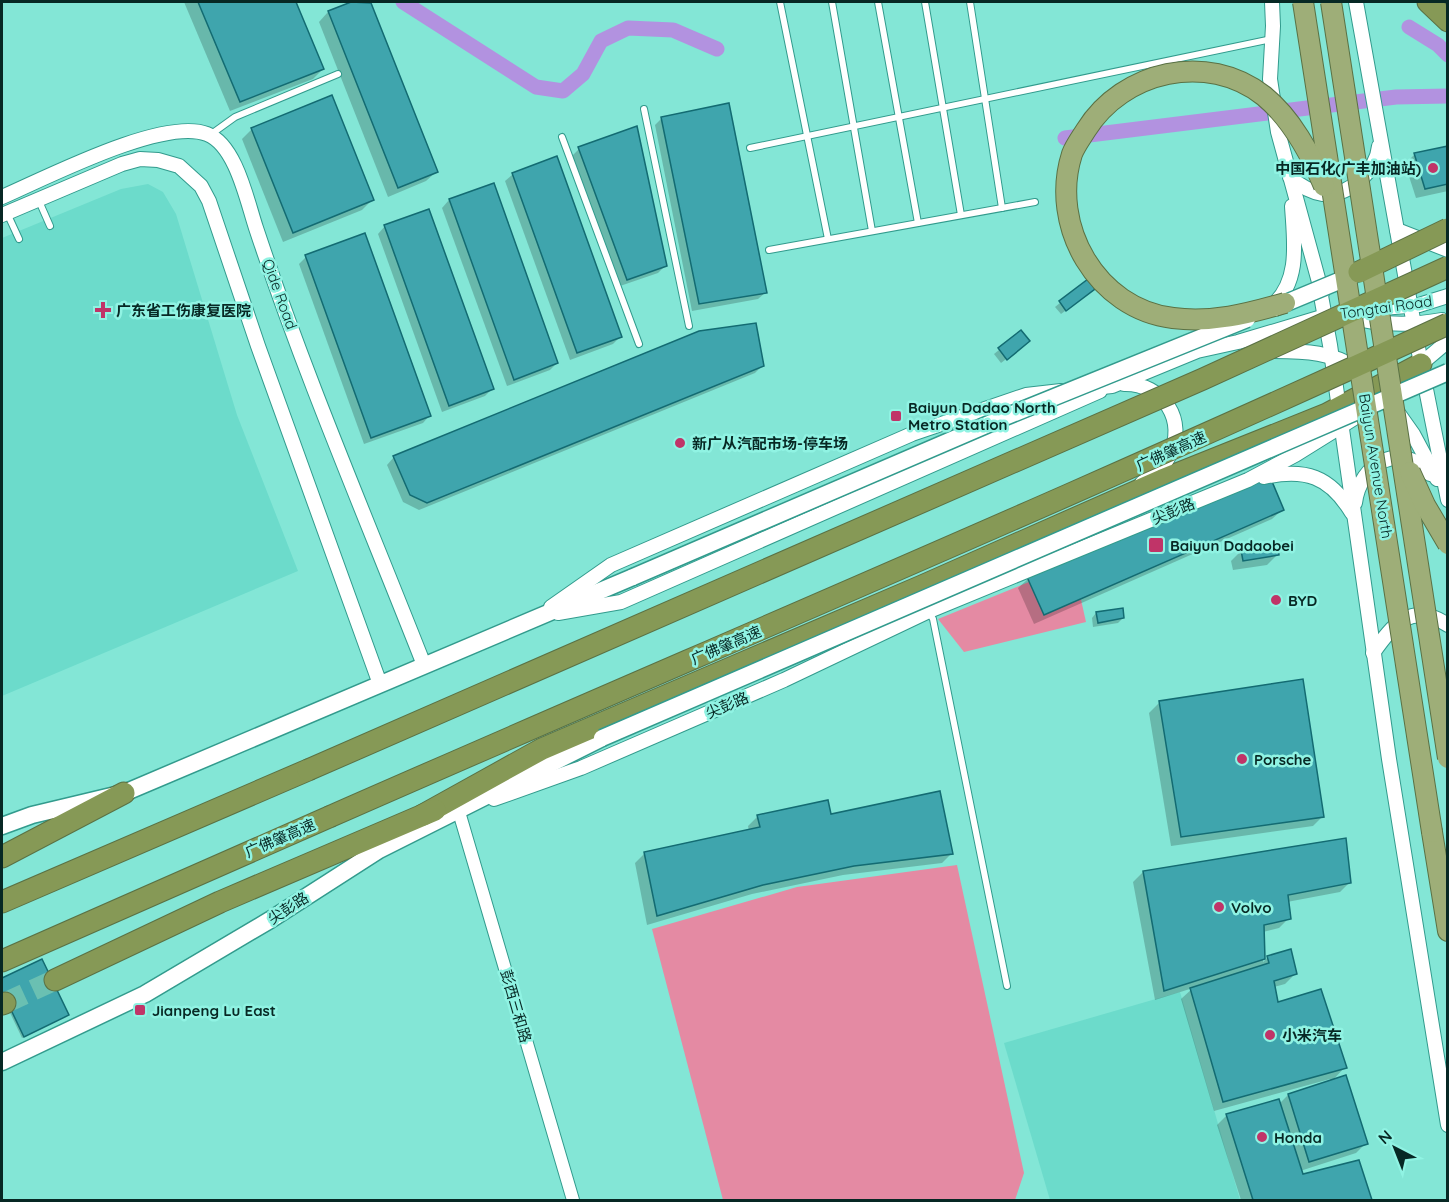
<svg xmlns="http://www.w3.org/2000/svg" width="1449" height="1202" font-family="Quicksand,'Noto Sans SC',sans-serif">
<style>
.built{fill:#6cdbcb}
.green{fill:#e48aa3}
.shadow{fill:#0003}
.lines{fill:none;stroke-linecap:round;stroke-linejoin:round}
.canal{stroke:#b292e0;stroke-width:15}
.building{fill:#3fa5ad;stroke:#136b72;stroke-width:1.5}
.motorway-tunnel{stroke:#6ac0b2;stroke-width:21;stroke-dasharray:21 10;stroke-linecap:butt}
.service-casing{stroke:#329b8d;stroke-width:8}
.minor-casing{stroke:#329b8d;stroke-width:14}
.tertiary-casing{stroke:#329b8d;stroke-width:16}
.secondary-casing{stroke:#329b8d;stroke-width:19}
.trunk-casing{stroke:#5a7144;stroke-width:22}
.motorway-casing{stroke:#5a7144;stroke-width:23}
.service{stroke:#fff;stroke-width:6}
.minor{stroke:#fff;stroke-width:12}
.tertiary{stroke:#fff;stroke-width:14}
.secondary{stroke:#fff;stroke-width:16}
.trunk{stroke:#9eae78;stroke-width:20}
.motorway{stroke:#869956;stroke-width:21}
.secondary-bridge-casing{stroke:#329b8d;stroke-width:19;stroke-linecap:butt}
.trunk-bridge-casing{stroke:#5a7144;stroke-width:22;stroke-linecap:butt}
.motorway-bridge-casing{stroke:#5a7144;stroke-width:23;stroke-linecap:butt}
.secondary-bridge{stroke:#fff;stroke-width:16}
.trunk-bridge{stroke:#9eae78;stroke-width:20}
.motorway-bridge{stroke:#869956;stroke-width:21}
.poi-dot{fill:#c03468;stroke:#90f3e3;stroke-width:2}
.labels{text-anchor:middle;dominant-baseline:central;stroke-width:5;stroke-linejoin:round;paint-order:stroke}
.poi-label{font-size:15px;font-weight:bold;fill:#072824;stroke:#90f3e3;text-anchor:start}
.street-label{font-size:15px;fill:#072824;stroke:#90f3e3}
</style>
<rect width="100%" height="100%" fill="#83e6d6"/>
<g class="built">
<polygon points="148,184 163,192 176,214 237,415 298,571 2,696 2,238 121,189"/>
<polygon points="1180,992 1240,1200 1050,1200 1004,1043"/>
</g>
<g class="green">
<polygon points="1073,564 1086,622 964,652 938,619"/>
<polygon points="957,865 1024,1173 1015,1200 723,1200 652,929 797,887"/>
</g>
<g class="shadow">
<polygon points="184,2 294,2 323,69 313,79 230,111"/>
<polygon points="355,2 364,2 370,4 436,172 426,181 388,197 319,22 328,12"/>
<polygon points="662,118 766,292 758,299 692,311 655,125"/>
<polygon points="252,129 372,200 362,210 283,242 242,139"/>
<polygon points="1448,147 1448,191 1416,198 1405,164 1415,154"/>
<polygon points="579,149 665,266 658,273 620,286 572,156"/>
<polygon points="513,174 620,337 613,344 570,360 505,181"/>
<polygon points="493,185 557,363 550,370 507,386 442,208 449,200"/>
<polygon points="385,226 492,389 485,396 442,412 378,234"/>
<polygon points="306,257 430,415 423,423 364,444 299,264"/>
<polygon points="1087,281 1089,293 1061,314 1055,307"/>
<polygon points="1021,332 1024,345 1001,363 994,354"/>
<polygon points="763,365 755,373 419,510 403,502 387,465 394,457"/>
<polygon points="1282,510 1272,519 1034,624 1018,588 1028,579"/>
<polygon points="1241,551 1277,555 1267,565 1233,570 1231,561"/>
<polygon points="1096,613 1123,618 1118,623 1093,627 1092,618"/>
<polygon points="1159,703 1323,816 1313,826 1171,846 1149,713"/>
<polygon points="758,816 829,816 952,853 942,863 843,875 752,894 647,925 635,863 644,854 749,831 748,826"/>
<polygon points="1143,872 1350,882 1340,892 1287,902 1289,918 1279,928 1263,932 1263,962 1268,957 1295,974 1285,984 1274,987 1277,1004 1345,1067 1332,1081 1366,1143 1356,1153 1300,1171 1302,1176 1358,1161 1371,1200 1241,1200 1217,1125 1227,1115 1279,1104 1288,1095 1331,1081 1330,1079 1214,1111 1181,999 1193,988 1155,1000 1133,882"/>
<polygon points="41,961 67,1015 22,1038 2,996 2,980"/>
</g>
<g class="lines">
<g class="canal">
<polyline points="403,2 536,87 563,91 583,74 601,41 628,28 673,30 717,49"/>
<polyline points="1409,27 1438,45 1448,55"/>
<polyline points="1065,138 1396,97 1448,96"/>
</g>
</g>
<g class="building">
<polygon points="198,2 296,2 324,69 240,102"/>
<polygon points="351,2 371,3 438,172 398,188 328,11"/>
<polygon points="332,95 374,200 293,233 251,128"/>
<polygon points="729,103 767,293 699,304 661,117"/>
<polygon points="637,126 667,266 627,280 578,147"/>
<polygon points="1448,146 1448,184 1425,189 1414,153"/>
<polygon points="557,156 622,337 577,353 512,173"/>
<polygon points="494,183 558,363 514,380 449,199"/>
<polygon points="429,209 494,389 449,406 384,225"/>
<polygon points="365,233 431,416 371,438 305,255"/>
<polygon points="1088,279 1095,289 1066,311 1059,301"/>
<polygon points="756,323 764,366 427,503 410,495 393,456 699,331"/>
<polygon points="1021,330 1030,341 1007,360 998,348"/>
<polygon points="1268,472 1284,510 1044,615 1027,577"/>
<polygon points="1277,544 1279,555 1243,561 1241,550"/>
<polygon points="1123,608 1124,618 1098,623 1096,612"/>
<polygon points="1303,679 1324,817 1181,837 1159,701"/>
<polygon points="940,791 953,854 854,866 763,885 657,916 644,852 760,827 757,815 828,800 831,814"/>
<polygon points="1346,838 1351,883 1288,895 1291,919 1264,925 1265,959 1164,991 1143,871"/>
<polygon points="1291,949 1297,974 1274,981 1278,1002 1321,989 1347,1068 1223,1102 1190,988 1269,963 1267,956"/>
<polygon points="42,959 69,1015 24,1037 2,991 2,978"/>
<polygon points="1346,1075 1368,1144 1309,1162 1288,1094"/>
<polygon points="1279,1099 1303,1174 1359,1160 1372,1200 1253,1200 1226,1114"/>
</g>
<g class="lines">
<polyline class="motorway-tunnel" points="5,1003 55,980"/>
<g class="service-casing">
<g id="service">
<polyline points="780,2 828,239"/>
<polyline points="832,2 872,231"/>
<polyline points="878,2 918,223"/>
<polyline points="925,2 961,215"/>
<polyline points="970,2 1002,208"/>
<polyline points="644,109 689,326"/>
<polyline points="210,135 235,117 338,74"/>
<polyline points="562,137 639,344"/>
<polyline points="750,148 1272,39"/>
<polyline points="39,201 50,226"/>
<polyline points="7,213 19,239"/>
<polyline points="769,250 1035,202"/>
<polyline points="929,612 933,619 1007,986"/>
</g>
</g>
<g class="minor-casing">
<polyline id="minor" points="459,812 573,1200"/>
</g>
<g class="tertiary-casing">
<g id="tertiary">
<polyline points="1272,2 1273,26 1270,79 1278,132 1322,293"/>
<polyline points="1356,2 1421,364 1448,500"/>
<path d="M1290,177C1299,185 1310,192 1323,194C1349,197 1377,170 1379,146"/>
<path d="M2,197C46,178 163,117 207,134C236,145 247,201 256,228C305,376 367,520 424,665"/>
<polyline points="2,215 122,164 140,159 158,160 179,166 201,186 209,201 258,346 380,684"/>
<polyline points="1397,230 1448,250"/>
<polyline points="1319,285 1330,345 1389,759 1448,1125"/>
<path d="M1272,306C1301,281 1294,240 1292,206"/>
<polyline points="1370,309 1419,305 1448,296"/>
<path d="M1345,316C1377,325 1410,326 1442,320"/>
<path d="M1274,351C1305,351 1333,352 1359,370"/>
<polyline points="1415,369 1448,341"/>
<path d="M1124,384C1163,383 1188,421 1169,456C1164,467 1152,476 1142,483"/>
<polyline points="1083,389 1112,386 1197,351 1238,342 1322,317"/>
<polyline points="1396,410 1413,434 1437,479"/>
<path d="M1264,477C1305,468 1330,476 1352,513"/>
<path d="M1355,503C1360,463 1401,440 1430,474"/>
<polyline points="551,607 611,565 912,434 1026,395 1061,391"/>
<polyline points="558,613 621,602 1100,391"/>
<path d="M1373,653C1393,624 1412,601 1448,625"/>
<polyline points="494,799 581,768 784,680 929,611 1248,480 1295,455 1356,417"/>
</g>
</g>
<g class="secondary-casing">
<g id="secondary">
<polyline points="2,826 32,815 124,793 633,577"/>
<polyline points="2,1062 145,994 270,920 379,850 602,738"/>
</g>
</g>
<g class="trunk-casing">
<polyline id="trunk" points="1432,832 1448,931"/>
</g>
<g class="motorway-casing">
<g id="motorway">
<polyline points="1428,2 1448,21"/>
<polyline points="423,815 542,749 922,586 1162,480 1327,414 1421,364"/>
<polyline points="2,857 124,793"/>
<polyline points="2,902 308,770"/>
<polyline points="2,961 329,817"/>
<polyline points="55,980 220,902 435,810"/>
<polyline points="2,1004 5,1003"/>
</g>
</g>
<use href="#service" class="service"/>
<use href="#minor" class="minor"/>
<use href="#tertiary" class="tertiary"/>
<use href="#secondary" class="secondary"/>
<use href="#trunk" class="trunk"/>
<use href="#motorway" class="motorway"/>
<g class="secondary-bridge-casing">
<g id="secondary-bridge">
<polyline points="1274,308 1358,273"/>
<polyline points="633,577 1005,417 1247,319"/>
<polyline points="602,738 1448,372"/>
</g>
</g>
<g class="trunk-bridge-casing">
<g id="trunk-bridge">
<polyline points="1303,2 1432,832"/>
<polyline points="1331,2 1448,758"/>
<path d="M1285,303C1247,314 1212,323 1173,318C1097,309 1049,226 1072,154C1075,146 1081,138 1086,130C1123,71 1207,51 1264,96C1292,119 1310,153 1324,186"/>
<polyline points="1410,472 1425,505 1448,544"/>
</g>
</g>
<g class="motorway-bridge-casing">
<g id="motorway-bridge">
<polyline points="1359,272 1448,229"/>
<polyline points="308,770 1203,379 1448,267"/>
<path d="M329,817C702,653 1078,495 1448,324"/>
</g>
</g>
<use href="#secondary-bridge" class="secondary-bridge"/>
<use href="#trunk-bridge" class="trunk-bridge"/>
<use href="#motorway-bridge" class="motorway-bridge"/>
</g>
<g class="poi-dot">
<circle cx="1433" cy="168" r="6"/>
<path d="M100 301h6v6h6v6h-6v6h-6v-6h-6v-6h6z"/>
<rect x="890" y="410" width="12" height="12" rx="3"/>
<circle cx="680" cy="443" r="6"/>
<rect x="1148" y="537" width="16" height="16" rx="3"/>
<circle cx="1276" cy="600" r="6"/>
<circle cx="1242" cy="759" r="6"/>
<circle cx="1219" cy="907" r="6"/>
<rect x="134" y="1004" width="12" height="12" rx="3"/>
<circle cx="1270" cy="1035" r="6"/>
<circle cx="1262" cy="1137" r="6"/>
</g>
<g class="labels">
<g class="poi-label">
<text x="1421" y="168" text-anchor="end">中国石化(广丰加油站)</text>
<text x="116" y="310">广东省工伤康复医院</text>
<text x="908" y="407">Baiyun Dadao North<tspan x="908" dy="17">Metro Station</tspan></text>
<text x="692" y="443">新广从汽配市场-停车场</text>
<text x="1170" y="545">Baiyun Dadaobei</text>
<text x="1288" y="600">BYD</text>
<text x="1254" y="759">Porsche</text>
<text x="1231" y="907">Volvo</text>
<text x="152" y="1010">Jianpeng Lu East</text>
<text x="1282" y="1035">小米汽车</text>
<text x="1274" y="1137">Honda</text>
</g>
<g class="street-label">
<text transform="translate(280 294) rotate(70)">Qide Road</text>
<text transform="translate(1386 307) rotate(-8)">Tongtai Road</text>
<text transform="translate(1171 451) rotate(-24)">广佛肇高速</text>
<text transform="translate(1376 466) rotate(81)">Baiyun Avenue North</text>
<text transform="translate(1173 511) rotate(-22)">尖彭路</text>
<text transform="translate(726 645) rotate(-23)">广佛肇高速</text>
<text transform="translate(727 705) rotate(-23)">尖彭路</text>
<text transform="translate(280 838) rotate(-23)">广佛肇高速</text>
<text transform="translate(288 908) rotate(-33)">尖彭路</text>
<text transform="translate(516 1006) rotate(74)">彭西三和路</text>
</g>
</g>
<rect width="1449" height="1202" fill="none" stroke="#072824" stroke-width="6"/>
<g transform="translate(1395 1148) rotate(318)" stroke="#90f3e3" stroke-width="4.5" paint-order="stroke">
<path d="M0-4.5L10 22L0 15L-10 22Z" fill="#072824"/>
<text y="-9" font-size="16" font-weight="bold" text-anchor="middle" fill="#072824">N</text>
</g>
</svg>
